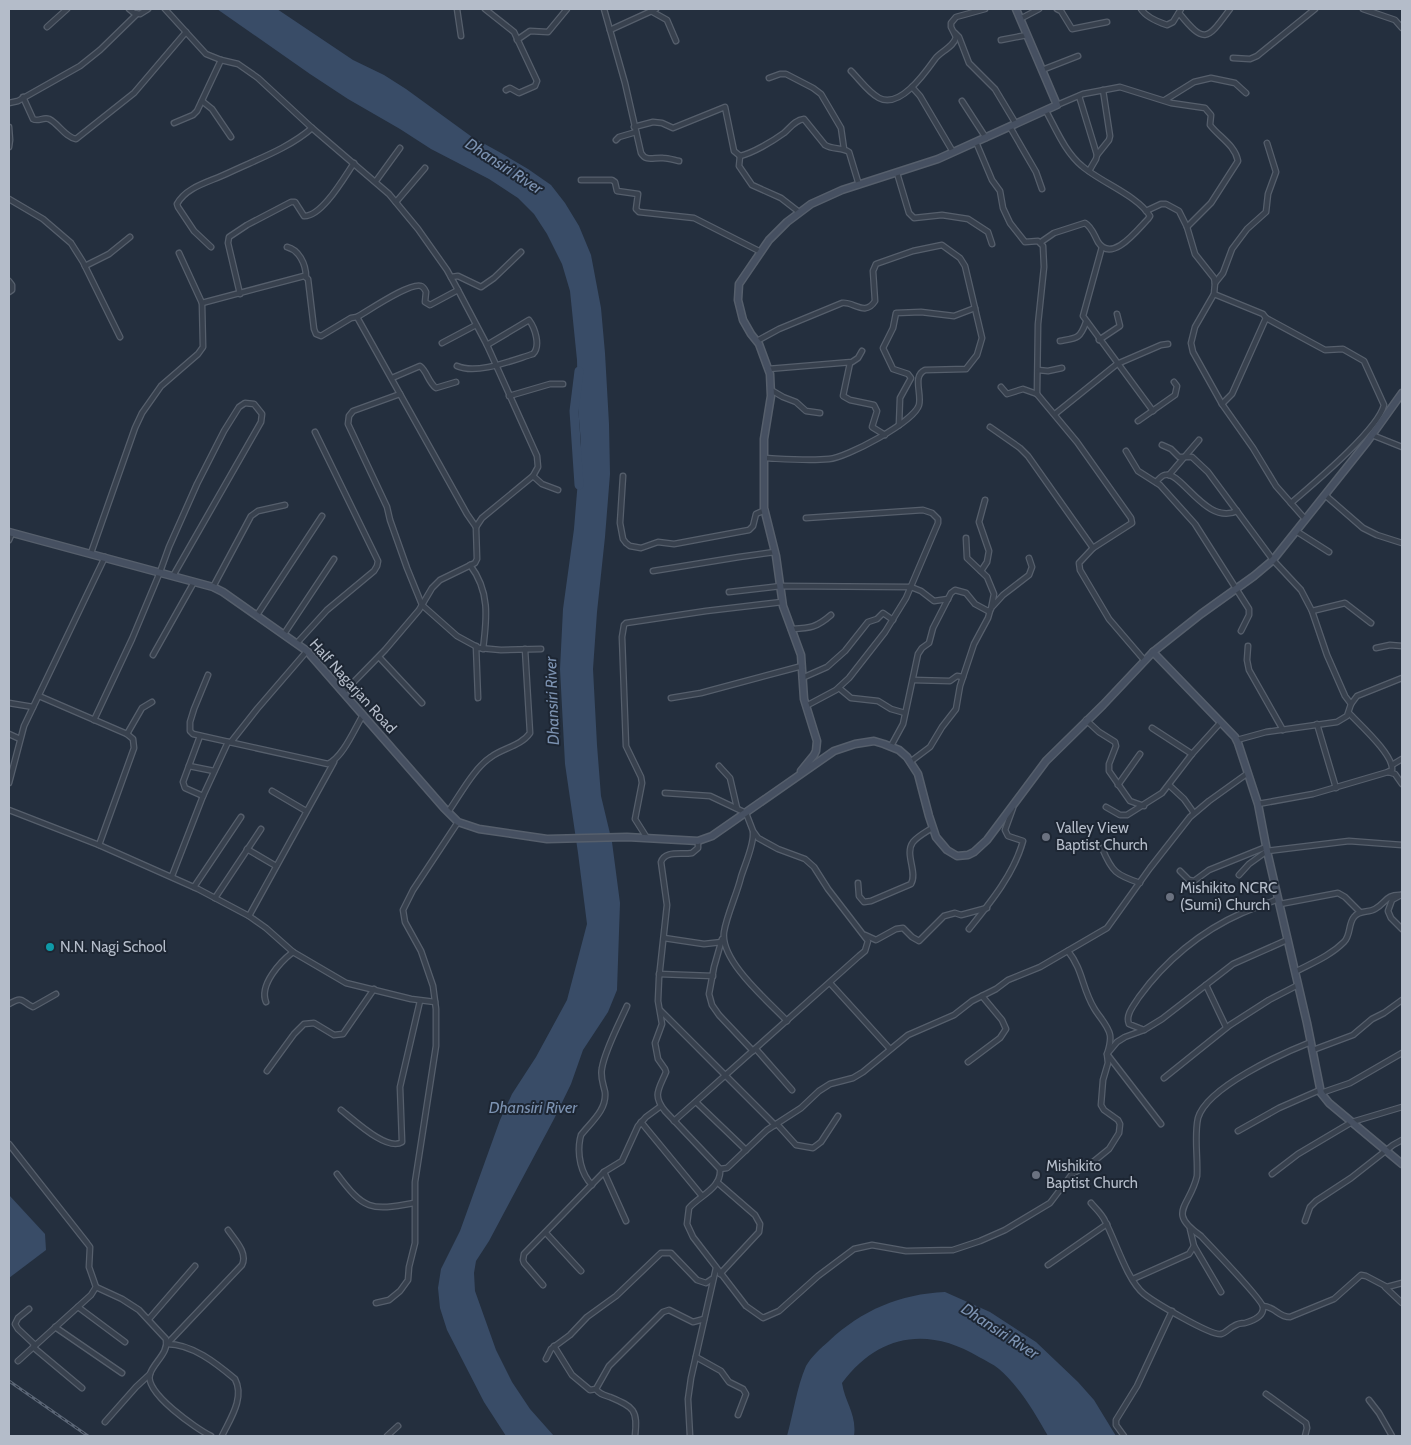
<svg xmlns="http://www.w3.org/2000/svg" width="1411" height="1445" font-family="Cabin,sans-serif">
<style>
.water{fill:#394c67}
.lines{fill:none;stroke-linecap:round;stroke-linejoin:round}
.river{stroke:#394c67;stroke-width:9}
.street-casing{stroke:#565f6c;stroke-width:7}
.secondary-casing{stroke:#565f6c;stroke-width:9}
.street{stroke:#38414e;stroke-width:4.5}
.secondary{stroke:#465061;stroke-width:6}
.rail-casing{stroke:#5a6575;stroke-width:3}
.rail{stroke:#1d2633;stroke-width:1;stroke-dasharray:4;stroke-linecap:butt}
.worship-dot{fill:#6b7280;stroke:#1d2633;stroke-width:2}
.culture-dot{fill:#0f9aa8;stroke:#1d2633;stroke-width:2}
.labels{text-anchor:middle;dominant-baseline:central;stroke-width:4;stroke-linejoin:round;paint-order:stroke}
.street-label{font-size:15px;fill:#b4bcc9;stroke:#1d2633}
.poi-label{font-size:15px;fill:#b4bcc9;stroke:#1d2633;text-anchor:start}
.water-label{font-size:16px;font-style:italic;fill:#7c92b1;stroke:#1d2633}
</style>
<rect width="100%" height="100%" fill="#242f3e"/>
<g class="water">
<polygon points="217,9 277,9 353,60 384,75 406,89 472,137 501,153 528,169 551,185 565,203 579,226 591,255 601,308 605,353 609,424 610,474 605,537 597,612 593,669 597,745 601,796 612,842 620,903 617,990 608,1012 583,1050 571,1084 554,1119 489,1241 476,1261 474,1273 475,1291 496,1350 512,1382 530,1409 554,1436 506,1436 484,1402 447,1330 440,1308 438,1288 441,1269 460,1231 500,1120 512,1094 536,1057 567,1000 587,924 578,853 565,764 560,669 563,609 574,529 581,443 578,407 577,360 570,291 562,264 547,234 534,214 518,198 489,179 431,149 400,129 348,99 310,74"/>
<polygon points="9,1195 45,1234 46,1250 9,1278"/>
<path d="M945,1292L990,1312L1036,1342L1078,1382L1094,1400L1116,1436H1048C1035,1413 1019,1386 999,1369C993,1364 986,1361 979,1357C928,1326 878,1334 842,1383C845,1403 857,1414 854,1436H787C793,1415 797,1386 806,1366C811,1357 821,1348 829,1341C862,1310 900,1294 945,1292Z"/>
</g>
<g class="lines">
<polyline class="river" points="579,371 574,411 579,485"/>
<g class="street-casing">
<g id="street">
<polyline points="129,9 134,13 140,14 148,9"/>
<polyline points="165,9 206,54 221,60 238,64 258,78 312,128 389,194 418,229 447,270 458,290 487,345 537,456 538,467 533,476 482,518 476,527 477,559 475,563 440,580 432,588 419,610 385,650 343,693"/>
<polyline points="457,9 461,36"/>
<polyline points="485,9 514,32 537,81 535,86 519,93 510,88 506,90"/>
<path d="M604,9L625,83L641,153C646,162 654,157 663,158C668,158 674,160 679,161"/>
<polyline points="1057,9 1061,11 1072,29 1107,22"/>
<path d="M1141,9C1146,17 1158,22 1167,25L1173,22L1181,9"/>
<polyline points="1363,9 1395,20 1402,28"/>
<polyline points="651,11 667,20 676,41"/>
<path d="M1179,13C1205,45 1207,40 1230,9"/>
<polyline points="1020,19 1039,9"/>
<polyline points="47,27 67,9"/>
<polyline points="610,30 656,9"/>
<polyline points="955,33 959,37 969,63 995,89 1016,124"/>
<polyline points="517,40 530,31 548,32 567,9"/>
<polyline points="1001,40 1027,35"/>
<polyline points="1233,58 1250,59 1257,56 1315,9"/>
<polyline points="1042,70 1078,56"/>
<path d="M851,71C860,80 868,92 879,98C900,109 925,73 935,59C941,51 954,47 956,37L951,27V23L956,17L985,9"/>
<polyline points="769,78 780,74 786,74 813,88 821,94 841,128 844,149"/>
<polyline points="912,87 920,96 953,152"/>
<polyline points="1079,96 1097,155 1096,159 1089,171"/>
<path d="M23,97L33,119C38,122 43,117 49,119C59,124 65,137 76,139L134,93L186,32"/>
<polyline points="1165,100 1194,82 1211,78 1235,83 1246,93"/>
<polyline points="202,101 212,109 231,137"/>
<polyline points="962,101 986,138"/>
<polyline points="9,103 18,101 80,66 100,50 137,14"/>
<path d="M1057,105L1083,94L1120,87L1171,103L1205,108L1211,115L1210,125C1219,137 1235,145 1238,161L1211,203L1187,227"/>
<polyline points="174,123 193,115 197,111 221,60"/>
<polyline points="9,127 10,140 9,147"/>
<path d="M634,127L653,122L662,123L673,128L725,107L734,151L740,156C753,153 773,141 784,133C790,128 795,120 804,119L825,145C833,150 842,147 849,152L859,185"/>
<polyline points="1010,127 1036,172 1042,189"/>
<polyline points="616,140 619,137 636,132"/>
<polyline points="976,142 992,180 1000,191 1003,208 1010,223 1025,242 1038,241 1043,246 1044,267 1038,324 1037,394"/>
<polyline points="1097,155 1109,140 1110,136 1103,90"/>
<polyline points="740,156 739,166 752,185 781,198 799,212"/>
<polyline points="897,173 909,213 914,218 942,215 968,219 988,232 992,244"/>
<polyline points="581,180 612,180 615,182 617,191 638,194 636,209 639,212 694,218 761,252"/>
<polyline points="376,181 400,148"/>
<polyline points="9,199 43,219 71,243 83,262 120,337"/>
<polyline points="396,202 425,168"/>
<polyline points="1146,211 1161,204 1166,204 1179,211 1187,227 1195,254 1214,278 1215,283 1214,294 1195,327 1191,343 1193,352 1222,404 1253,448 1276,486 1305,519"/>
<path d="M1041,242L1054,233L1085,223C1092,227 1094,235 1098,242C1112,264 1138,229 1148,219L1150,216C1137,195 1100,182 1082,166C1065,152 1056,129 1046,111"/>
<path d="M211,247L194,231L178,207L177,204C186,187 209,182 226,174C255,160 288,149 312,128"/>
<path d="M287,247C299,250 306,264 306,277"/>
<polyline points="1102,247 1083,316 1153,411"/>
<polyline points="85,266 109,254 130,237"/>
<polyline points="451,277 458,276 481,287 494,278 521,252"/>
<polyline points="9,281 12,285 12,290 9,292"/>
<polyline points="1215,283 1223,273 1232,249 1247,229 1266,212 1268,194 1276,172 1267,143"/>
<path d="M240,294L228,243L229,237L247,225L291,202H295L304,216C322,217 345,176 354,163"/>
<polyline points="1214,294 1263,314 1266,318 1232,394 1222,404"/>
<polyline points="202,303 304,276 308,279 314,329 316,334 321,336 351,318 357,317 467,514 476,527"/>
<path d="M357,317C368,311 410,282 421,286C424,287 425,290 426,292L425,302L430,305L458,290"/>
<path d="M1266,318L1325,350L1343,349L1364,361L1384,405C1378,430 1313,484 1291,503"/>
<polyline points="1099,340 1120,326 1117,314"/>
<path d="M757,341L779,329L842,303C853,301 865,317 875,301L873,271L876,264L913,251L942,245L960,258L965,266L982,338L977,355L966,369L925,370C912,376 922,393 919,405C914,422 846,458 829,459C808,461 785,459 764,458"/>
<path d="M1060,341C1077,338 1080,339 1086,322"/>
<polyline points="442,343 476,325"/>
<polyline points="850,363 843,396 850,400 874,405 877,411 872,427 885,435"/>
<path d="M457,366C477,375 513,360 533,354C541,346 535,328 529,320L487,345"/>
<polyline points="768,369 852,362 858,358 862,351"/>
<polyline points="1038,370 1048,371 1062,368"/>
<path d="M392,378L420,366C427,371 428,382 436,388L456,382"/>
<polyline points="771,390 783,397 796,402 806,411 820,413"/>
<polyline points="400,394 353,411 349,416 348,424 387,507 390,520 407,568 422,605 457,636 479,648 501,650 541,649"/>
<polyline points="509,396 550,384 563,384"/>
<polyline points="1055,414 1117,364 1161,345 1168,344"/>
<polyline points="1138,421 1175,395 1177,386 1174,382"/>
<polyline points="899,425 900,398 911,378 908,374 893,369 883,348 893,328 896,313 921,312 954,316 975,308"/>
<polyline points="990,427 1020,448 1028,456 1093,548 1132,523 1131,518 1077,442 1037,394 1023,389 1007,394 1001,387"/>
<polyline points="1372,435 1402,447"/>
<polyline points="1162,445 1171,449 1179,457 1192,457 1208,472 1273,560 1301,590 1312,611 1327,655 1345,696 1351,704"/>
<polyline points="1126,451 1138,471 1160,485 1195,524 1249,609 1249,615 1241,631"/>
<polyline points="1169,475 1199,440"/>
<polyline points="533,476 542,484 558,490"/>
<polyline points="623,476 620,523 623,539 626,543 630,546 641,548 658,542 674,544 749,530 753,526 756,514 765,510"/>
<path d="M1156,482C1158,480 1162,475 1165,475C1181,470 1206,526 1237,511"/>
<polyline points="1325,495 1363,528 1377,535 1402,543"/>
<polyline points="806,518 923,510 932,513 938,519 938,523 906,598 885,632 849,678 836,690 806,706"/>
<polyline points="1296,531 1329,552"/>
<polyline points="9,540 12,533"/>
<polyline points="1093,548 1079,563 1080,570 1109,619 1145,661"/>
<polyline points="91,553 135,428 142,413 161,386 198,354 203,347 202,303 179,253"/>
<path d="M470,565C490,591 487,618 483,649"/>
<polyline points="653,571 739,557 775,552"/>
<polyline points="981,571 987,562 989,551 979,522 985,500"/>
<polyline points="213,587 251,516 258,511 285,505"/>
<polyline points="729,592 781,586 911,587 921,591 934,601 948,599"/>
<polyline points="993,606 1003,595 1029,575 1032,567 1029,558"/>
<polyline points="1312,611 1345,603 1371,623"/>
<polyline points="257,615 322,516"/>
<path d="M791,629C810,628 816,628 831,615"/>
<polyline points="284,634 334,559"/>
<polyline points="297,643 327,610 374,571 377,566 378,561 315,432"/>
<polyline points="476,646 478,698"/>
<polyline points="1248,646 1247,660 1249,670 1283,730"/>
<polyline points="1376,648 1390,645 1402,646"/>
<polyline points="153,655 194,582"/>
<polyline points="379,657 422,703"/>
<path d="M208,675L194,709L190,722V731L193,734L328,764C343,757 354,730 363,715"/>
<polyline points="802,678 827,667 845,651 868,622 877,619 883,613 893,620"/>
<polyline points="913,680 950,681 957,676 963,677"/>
<polyline points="839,688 851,698 878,701 891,709 905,713"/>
<polyline points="39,696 127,734 133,739 134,748 99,845"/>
<polyline points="671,698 701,693 802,666"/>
<polyline points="9,703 33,707"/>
<path d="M1349,713C1359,724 1394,755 1392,770L1388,772"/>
<polyline points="94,720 132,639 160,572 169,547 197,484 224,431 239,407 245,403 254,404 262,414 261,422 173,576"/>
<polyline points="1086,720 1099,732 1115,742 1116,746 1109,764 1109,771 1130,801 1144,806"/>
<polyline points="1317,724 1336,788"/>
<polyline points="1152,728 1192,754"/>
<polyline points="9,734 20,739"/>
<polyline points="127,734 142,708 152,702"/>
<polyline points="200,736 183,782 185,788 203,796"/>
<polyline points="1237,740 1266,732 1337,722 1347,716 1351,704 1357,696 1402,678"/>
<polyline points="231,742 257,709 307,651"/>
<polyline points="891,746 903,724 918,654 922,648 929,643 933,628 951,593 955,590 966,593 975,604 988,611 991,609 994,594 987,577 967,558 966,538"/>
<polyline points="910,762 930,747 942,727 956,709 960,686 974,644 988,618 990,611"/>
<polyline points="1392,765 1402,759"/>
<polyline points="189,766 214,771"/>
<polyline points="719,766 730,778 737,808"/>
<polyline points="9,783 24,726 105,557"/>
<polyline points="1118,785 1140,754"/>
<polyline points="1169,785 1184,799 1194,813"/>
<polyline points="272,791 306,811"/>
<polyline points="665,793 710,796 746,813 753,831 758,838 778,849 805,859 814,867 828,889 868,941 865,951 859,956 674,1121"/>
<polyline points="1258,804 1313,794 1388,772 1395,774 1402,784"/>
<polyline points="1106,807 1120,815 1127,815 1162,793 1192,754 1221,722"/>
<polyline points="9,810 99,845 198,889 249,916 266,928 293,952 346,983 411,999 435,1002"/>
<path d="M448,812C460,795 474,768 491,757C503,748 521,746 530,733L525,649"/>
<path d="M753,833C754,845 745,864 741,877C737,894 727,914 724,932C720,961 768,1001 787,1021"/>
<polyline points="647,838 635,819 642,783 641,777 626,746 622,637 624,625 626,623 706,611 782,602"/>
<path d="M698,841V848L692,853C681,855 665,850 661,862L667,905L659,978L658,1001L662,1024L655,1043L658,1059L665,1069L666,1072C659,1089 652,1095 665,1111L720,1169C722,1188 699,1196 689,1208L687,1224L693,1237L746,1306L763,1318L779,1311L818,1276L854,1249L872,1245L906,1251L953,1250L980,1241L1005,1230L1050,1203L1072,1174L1093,1162L1109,1149L1119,1133L1120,1124L1118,1120L1104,1110L1101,1105L1103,1080L1108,1063L1107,1054L1117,1042L1125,1037L1144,1030L1162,1019L1233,964L1287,940"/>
<path d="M1102,848C1112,872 1116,875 1140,883"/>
<polyline points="247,849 276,866"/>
<polyline points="1180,871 1189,880 1194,881 1209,870 1266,847"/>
<polyline points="1239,875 1249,864 1267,851 1349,841 1402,845"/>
<polyline points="172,876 203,796 228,742"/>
<path d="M858,883L859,896L864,902L871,901L911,884C918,872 904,854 913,842C918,836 926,832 932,828"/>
<polyline points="194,887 241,817"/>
<polyline points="1401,895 1392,900 1388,911 1391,918 1402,929"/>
<polyline points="215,898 261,829"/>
<polyline points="1280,904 1338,893 1345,897 1360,912"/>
<polyline points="249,916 334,762"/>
<path d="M969,929C990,903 1014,874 1023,841L1008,836L1005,830L1013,808"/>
<polyline points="865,935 876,940 896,929 903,928 912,937 919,941 944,916 955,913 961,915 987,908"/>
<polyline points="664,938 704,944 722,942"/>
<polyline points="722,939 714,967 709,994 712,1005 719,1015 753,1051"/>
<path d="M1068,951C1083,970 1082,988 1094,1008C1099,1017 1108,1025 1110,1035C1111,1041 1109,1048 1107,1054L1161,1124"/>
<path d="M1295,972C1312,963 1330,956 1344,942C1351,935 1348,924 1354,917C1359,910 1368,913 1375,909C1386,903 1386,894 1401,895"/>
<polyline points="659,974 713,976"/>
<polyline points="830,983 890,1049"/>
<polyline points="1206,985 1226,1027"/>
<path d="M266,1002C259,985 280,962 293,952"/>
<path d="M9,1004C24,995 21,1002 33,1007L56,994"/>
<polyline points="661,1011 775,1125"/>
<path d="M1144,1030L1129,1024C1125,1015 1134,1005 1139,997C1165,961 1201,931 1242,913C1254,908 1267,904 1278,899"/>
<polyline points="756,1049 792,1090"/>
<polyline points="1313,1050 1353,1035 1372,1019 1384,1013 1402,1000"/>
<polyline points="968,1062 1000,1038 1006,1029 1002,1020 982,996"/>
<polyline points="267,1071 294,1034 304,1024 314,1023 334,1035 343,1034 374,989"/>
<polyline points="1164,1078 1230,1025 1269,1000 1298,985"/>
<polyline points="1321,1093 1350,1083 1402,1053"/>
<polyline points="696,1102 746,1150"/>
<path d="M341,1110C353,1119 387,1152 402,1142L400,1087L420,1001"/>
<polyline points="641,1122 702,1196"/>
<polyline points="777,1124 796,1145 813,1148 821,1142 838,1116"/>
<polyline points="1238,1131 1279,1108 1320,1090"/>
<polyline points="9,1144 87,1243 90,1247 89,1267 96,1287 91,1295 18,1361"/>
<polyline points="720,1169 727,1168 767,1130 801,1108 819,1091 830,1084 853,1078 863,1072 908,1035 954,1015 972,1001 996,989 1008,980 1040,967 1107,928 1150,868 1190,817 1209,801 1248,773"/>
<polyline points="604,1172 626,1221"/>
<path d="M337,1174C364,1210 370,1211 414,1203"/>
<polyline points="1272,1174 1298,1154 1352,1122 1402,1107"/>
<polyline points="717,1182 755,1215 760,1224 759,1232 720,1274"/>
<path d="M592,1185C581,1174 577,1155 580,1139L581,1135C591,1122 607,1110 605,1092C603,1083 600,1077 602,1068C605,1050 619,1024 627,1006"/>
<path d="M1091,1203C1096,1209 1102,1214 1105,1221C1116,1242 1127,1280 1144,1294C1154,1302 1211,1336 1221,1334C1226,1333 1229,1328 1234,1326C1237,1324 1241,1323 1245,1323C1252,1321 1264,1317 1263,1307C1262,1299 1210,1246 1201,1236C1166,1212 1190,1207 1197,1176C1198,1157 1194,1136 1198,1118C1207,1087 1283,1053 1311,1042"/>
<polyline points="1305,1221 1310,1207 1316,1201 1351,1178 1393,1145 1402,1140"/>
<polyline points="546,1233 581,1271"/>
<polyline points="1194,1246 1221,1292"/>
<polyline points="1048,1265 1107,1224"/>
<polyline points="1133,1279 1189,1254 1194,1246 1190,1229"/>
<polyline points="543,1285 524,1263 523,1260 524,1254 604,1172 622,1161 638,1126 646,1117 661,1106"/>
<path d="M96,1287L122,1299L139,1310L166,1339C169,1353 154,1362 150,1374C144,1393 197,1429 211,1436"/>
<polyline points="1385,1287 1402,1303"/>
<polyline points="376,1303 389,1300 400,1291 408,1280 409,1267 415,1243 415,1182 436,1046 436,1009 433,986 421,951 405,922 403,910 413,890 458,822"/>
<path d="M1263,1306C1276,1307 1278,1317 1290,1317L1334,1299L1361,1275L1366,1276L1387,1287L1402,1283"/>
<polyline points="78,1307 125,1342"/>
<polyline points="29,1309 18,1318 15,1324 18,1329 35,1345"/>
<polyline points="149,1319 195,1266"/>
<polyline points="55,1327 122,1373"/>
<path d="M167,1344L242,1265C248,1253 235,1240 228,1230"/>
<path d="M167,1344C192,1344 216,1363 235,1379C245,1398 230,1419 222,1436"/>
<polyline points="554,1346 572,1375 590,1390 596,1389"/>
<polyline points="33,1347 82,1388"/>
<polyline points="696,1357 721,1371 729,1382 743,1389 746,1394 738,1415"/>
<polyline points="546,1359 551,1349 570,1335 587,1317 616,1296 661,1253 671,1253 697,1280 706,1283 712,1279"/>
<polyline points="1266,1394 1306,1423 1307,1428 1305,1436"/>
<polyline points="1369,1400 1379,1413 1392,1436"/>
<polyline points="105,1422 136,1387 150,1374"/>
<polyline points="387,1436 398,1426"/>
<path d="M635,1436C638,1410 634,1407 610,1397C604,1395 599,1394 596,1389L609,1366L663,1312L669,1310L693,1322L704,1319"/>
<polyline points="690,1436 688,1399 691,1378 716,1268"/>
<polyline points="1124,1436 1116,1425 1116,1420 1137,1386 1172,1311"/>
</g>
</g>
<g class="secondary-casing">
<g id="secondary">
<polyline points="9,532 213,587 223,592 307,651 444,808 458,822 479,829 547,839 627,837 698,841 712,836 834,751 855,744 874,741 884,744 899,750 907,757 918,774 929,816 936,837 947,850 957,856 968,855 974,852 987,840 1046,761 1103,705 1153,652 1201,614 1254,576 1273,560 1367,442 1402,393"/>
<polyline points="1153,652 1235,737 1238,743 1258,804 1267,851 1307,1023 1321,1093 1329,1103 1402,1164"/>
<polyline points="801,771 814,755 816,751 817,741 804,699 801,655 783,606 776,556 764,508 764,439 771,396 770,374 759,344 751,334 743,320 738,300 739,284 769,240 787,222 811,204 842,190 938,159 1057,105 1016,9"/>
</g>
</g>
<use href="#street" class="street"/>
<use href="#secondary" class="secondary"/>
<g class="rail-casing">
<polyline id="rail" points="9,1381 88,1436"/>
</g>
<use href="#rail" class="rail"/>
</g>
<g class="worship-dot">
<circle cx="1046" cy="837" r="5"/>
<circle cx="1170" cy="897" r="5"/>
<circle cx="1036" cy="1175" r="5"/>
</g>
<circle class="culture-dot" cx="50" cy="947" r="5"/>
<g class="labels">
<g class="street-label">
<text transform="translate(353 686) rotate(48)">Half Nagarjan Road</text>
</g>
<g class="poi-label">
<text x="1056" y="828">Valley View<tspan x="1056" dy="17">Baptist Church</tspan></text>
<text x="1180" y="888">Mishikito NCRC<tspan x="1180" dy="17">(Sumi) Church</tspan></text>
<text x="60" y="947">N.N. Nagi School</text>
<text x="1046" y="1166">Mishikito<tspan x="1046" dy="17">Baptist Church</tspan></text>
</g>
<g class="water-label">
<text transform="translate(504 166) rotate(33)">Dhansiri River</text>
<text transform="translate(552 701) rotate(-92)">Dhansiri River</text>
<text x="533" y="1107">Dhansiri River</text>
<text transform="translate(1000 1331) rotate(33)">Dhansiri River</text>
</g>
</g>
<rect width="1411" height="1445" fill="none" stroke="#b4bcc9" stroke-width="20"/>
</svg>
